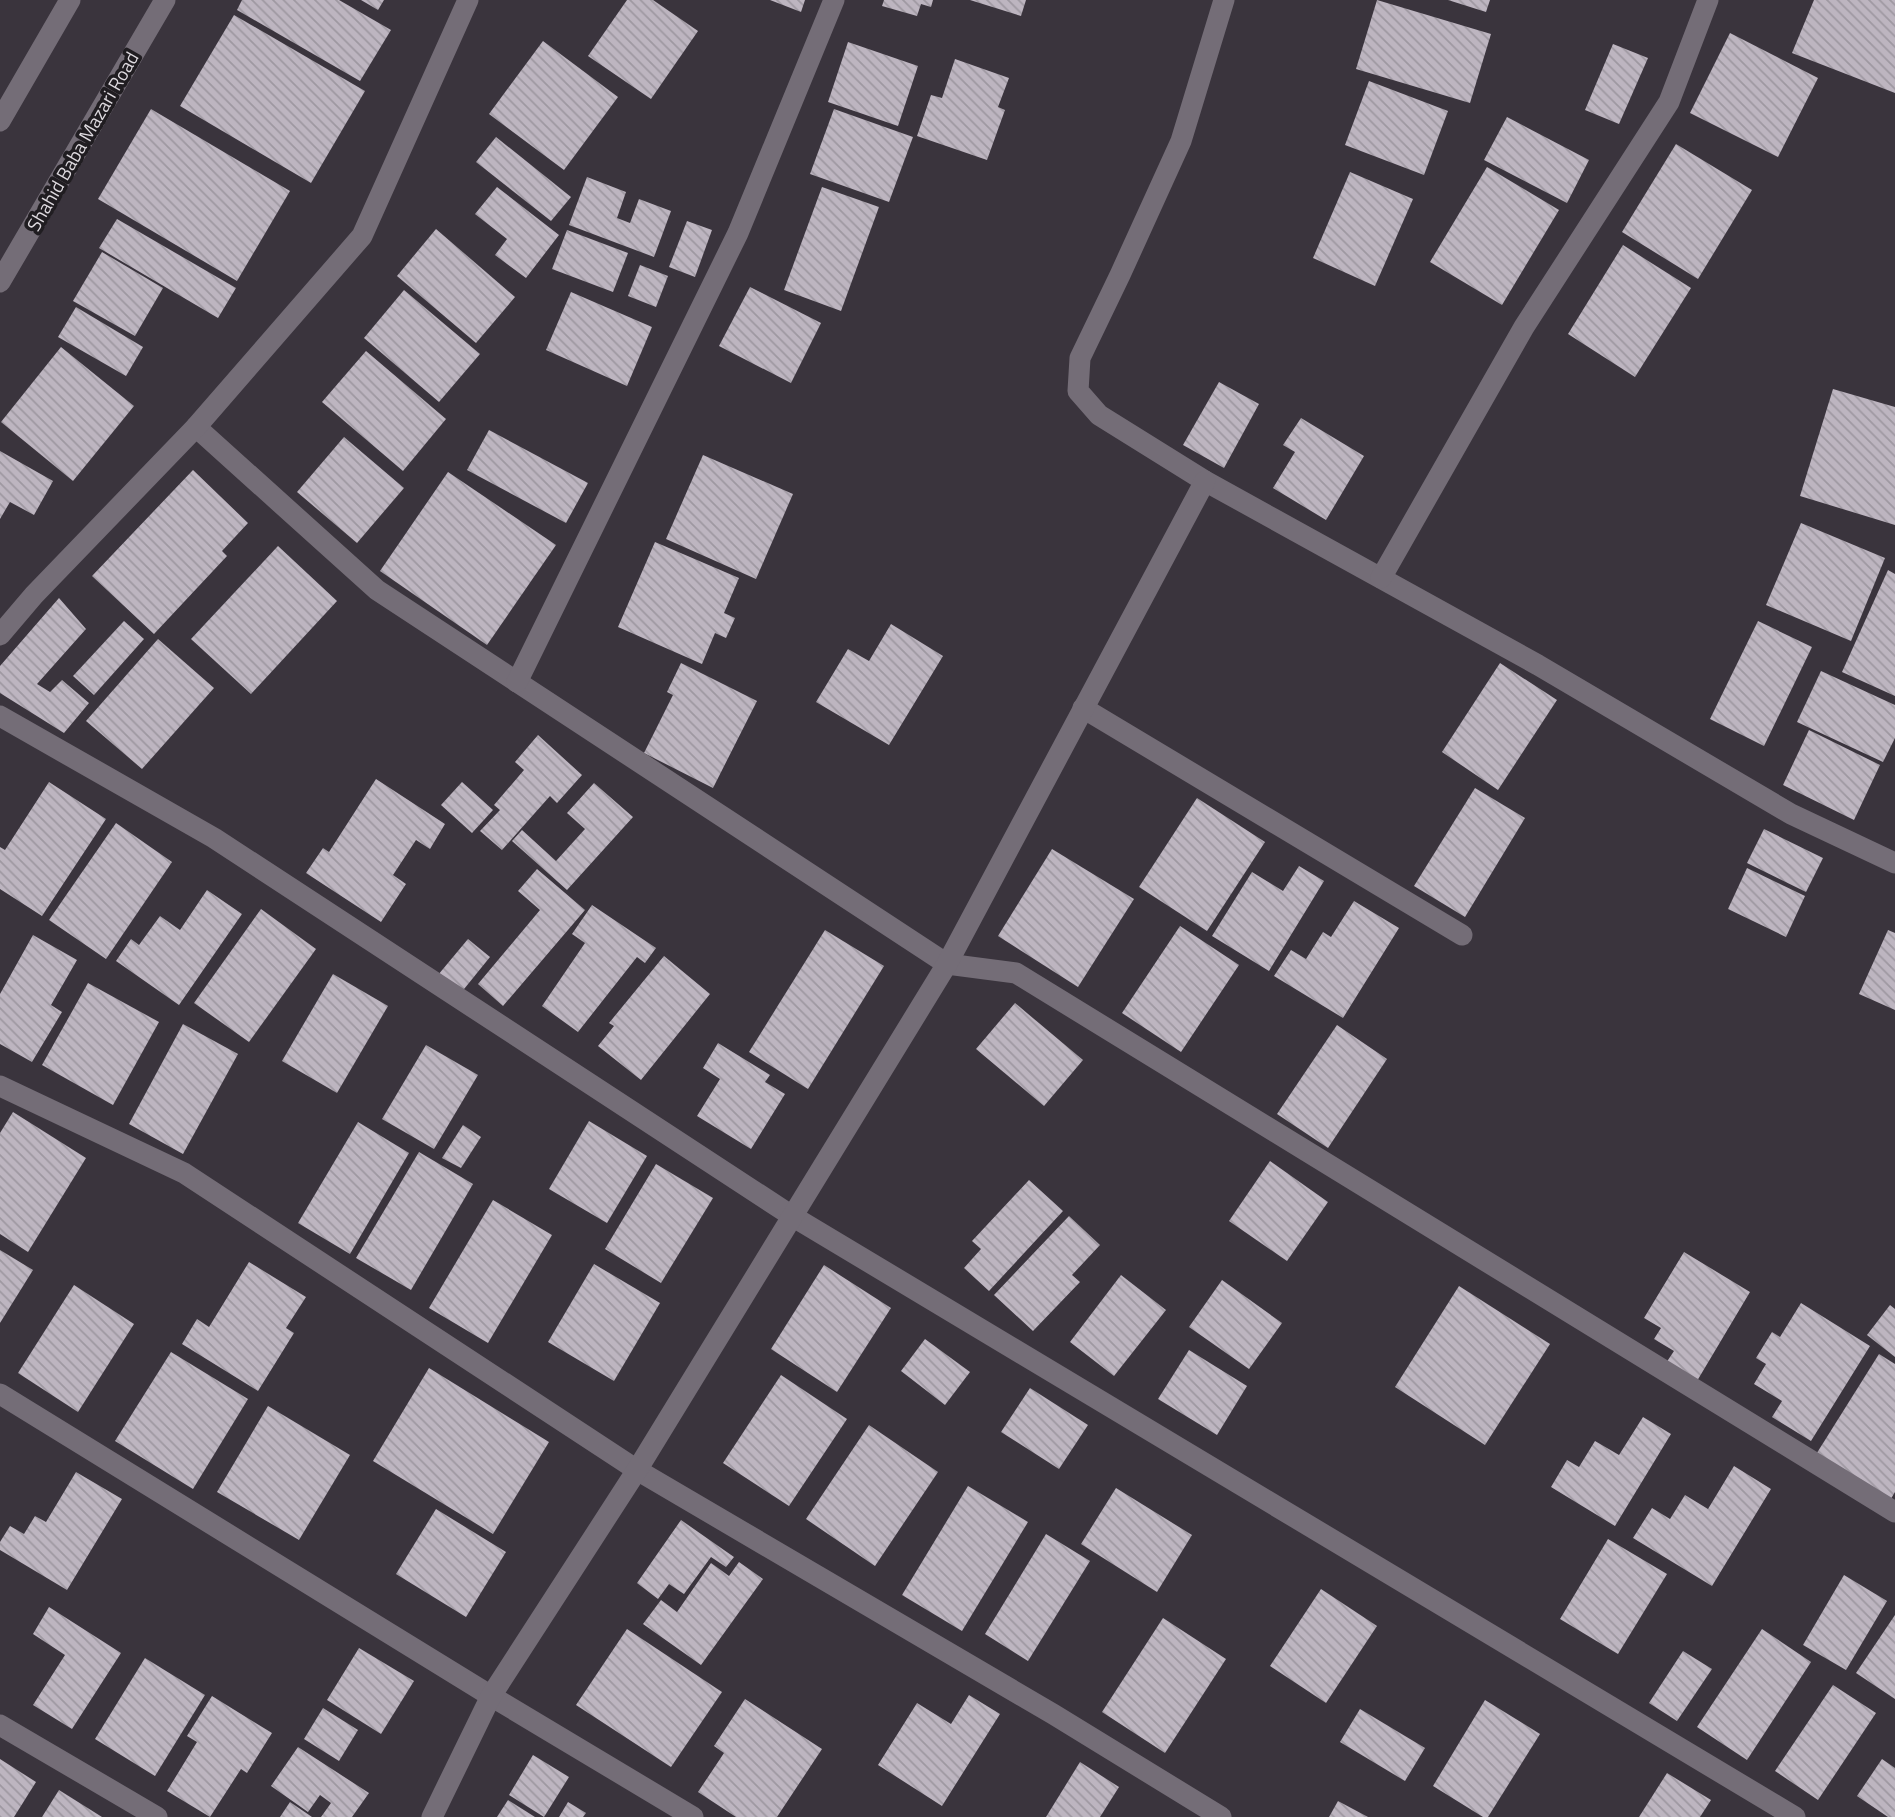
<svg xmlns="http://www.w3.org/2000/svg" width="1895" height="1817" font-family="'Titillium Web',sans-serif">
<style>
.building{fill:url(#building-back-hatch)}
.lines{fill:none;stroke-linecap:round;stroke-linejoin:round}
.street{stroke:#746d77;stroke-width:21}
.secondary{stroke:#746d77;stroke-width:21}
.labels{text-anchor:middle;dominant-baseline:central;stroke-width:7;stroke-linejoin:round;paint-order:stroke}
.street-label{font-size:19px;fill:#dedadf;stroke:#201d21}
</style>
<defs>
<pattern id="building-back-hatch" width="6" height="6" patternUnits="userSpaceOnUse" patternTransform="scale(1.75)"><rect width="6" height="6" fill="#bdb5c0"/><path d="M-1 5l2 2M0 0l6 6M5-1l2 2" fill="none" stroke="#9e98a1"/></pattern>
</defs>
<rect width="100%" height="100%" fill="#3a343d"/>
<g class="building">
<polygon points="242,0 339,0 391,30 360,81 237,10"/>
<polygon points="361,0 384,0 378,10"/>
<polygon points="627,0 653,0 698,31 651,99 588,56"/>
<polygon points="770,0 805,0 801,12"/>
<polygon points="884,0 933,0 931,7 921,4 917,16 882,6"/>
<polygon points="970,0 1026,0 1021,16"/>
<polygon points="1377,0 1491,34 1470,103 1356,69"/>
<polygon points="1448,0 1490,0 1486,12"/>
<polygon points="1814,0 1895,0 1895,93 1792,53"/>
<polygon points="234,15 365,91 311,183 180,106"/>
<polygon points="1730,33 1818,78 1778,157 1690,113"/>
<polygon points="543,41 618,97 564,170 489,114"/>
<polygon points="848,42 918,66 898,126 828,102"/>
<polygon points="1613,44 1648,58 1619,124 1585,110"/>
<polygon points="955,59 1009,78 998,107 1005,110 987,160 917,136 931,95 942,98"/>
<polygon points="1369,81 1448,111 1424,175 1345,145"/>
<polygon points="151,109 290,191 237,281 98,199"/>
<polygon points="834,109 913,137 889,202 810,174"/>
<polygon points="1507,117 1589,160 1567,203 1484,160"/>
<polygon points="496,137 571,197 551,221 476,162"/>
<polygon points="1676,144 1752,190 1698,279 1622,232"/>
<polygon points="1487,167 1559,210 1502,305 1430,262"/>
<polygon points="1350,172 1413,199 1375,286 1313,258"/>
<polygon points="587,177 626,192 617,218 630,223 639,199 671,211 654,257 569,225"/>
<polygon points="497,187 559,235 526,278 495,255 507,239 475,214"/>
<polygon points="822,187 879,207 841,311 784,290"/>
<polygon points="117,219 236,288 218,318 99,248"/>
<polygon points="687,221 712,230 695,277 669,267"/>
<polygon points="436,229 515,297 476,343 397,276"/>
<polygon points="567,230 628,253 613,292 552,269"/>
<polygon points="1623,245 1691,288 1635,377 1568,334"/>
<polygon points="102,252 163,288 135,336 73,301"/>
<polygon points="640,265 668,276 656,307 628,296"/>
<polygon points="750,287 821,323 791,383 719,346"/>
<polygon points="404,290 480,354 439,402 364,338"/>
<polygon points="571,292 652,327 627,386 546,350"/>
<polygon points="76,307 143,347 126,376 58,337"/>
<polygon points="61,347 134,406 73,481 1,422"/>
<polygon points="366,351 446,419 403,471 322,402"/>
<polygon points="1219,382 1259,404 1224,468 1183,445"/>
<polygon points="1833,389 1895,407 1895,525 1800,496"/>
<polygon points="1301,418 1364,456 1326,520 1273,488 1295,452 1283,445"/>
<polygon points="489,430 588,483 566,523 467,470"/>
<polygon points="344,437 404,488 357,543 297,492"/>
<polygon points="0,451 53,481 34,515 10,502 0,519"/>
<polygon points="703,455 793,494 756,579 666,539"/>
<polygon points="193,470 248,523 222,551 227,556 154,634 92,576"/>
<polygon points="448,472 556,545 487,645 380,571"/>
<polygon points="1801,523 1885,558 1851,641 1766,605"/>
<polygon points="655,542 739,578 724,613 735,618 726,638 715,633 702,664 618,627"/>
<polygon points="278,546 337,601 251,694 191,639"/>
<polygon points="1888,570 1895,574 1895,696 1842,672"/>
<polygon points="59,598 86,629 37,684 50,692 62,680 89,703 64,733 0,693 0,666"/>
<polygon points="124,621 144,639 94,695 73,676"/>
<polygon points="1758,621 1812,647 1764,746 1710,719"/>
<polygon points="891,624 943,656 889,745 816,702 848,649 869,661"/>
<polygon points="158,639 214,688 142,769 86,721"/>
<polygon points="681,663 757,701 713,788 644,753 673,695 667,692"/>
<polygon points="1500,663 1557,700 1498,790 1442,752"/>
<polygon points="1821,671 1895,705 1895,738 1883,762 1797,722"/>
<polygon points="1809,730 1880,765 1854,820 1783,785"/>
<polygon points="538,735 582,775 557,803 550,796 502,850 480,831 500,810 494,805 524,770 515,762"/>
<polygon points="376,779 445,824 430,849 416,840 393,875 406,884 381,922 306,873 323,848 329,852"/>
<polygon points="49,782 106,819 42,916 0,889 0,847 5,850"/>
<polygon points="462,782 493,810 472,833 441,805"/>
<polygon points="594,783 633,817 567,890 512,841 522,830 556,861 585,829 567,813"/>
<polygon points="1475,788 1525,818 1465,917 1414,886"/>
<polygon points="1197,798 1265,842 1207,931 1139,887"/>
<polygon points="116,823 172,862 106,959 49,920"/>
<polygon points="1764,829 1823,858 1806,892 1747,863"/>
<polygon points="1052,849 1134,899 1078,987 998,936"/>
<polygon points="1299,866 1324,881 1269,971 1212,936 1252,872 1283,891"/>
<polygon points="1747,868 1805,896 1786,937 1728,909"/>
<polygon points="537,869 585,910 503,1006 478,984 540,910 518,891"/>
<polygon points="207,890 242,914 179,1005 116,961 131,939 139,945 160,916 180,930"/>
<polygon points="1354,901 1399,928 1343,1018 1274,976 1291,950 1306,959 1323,932 1331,937"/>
<polygon points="592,905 656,948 645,963 637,957 578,1032 542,1006 585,943 572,934"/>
<polygon points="261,909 316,949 249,1042 194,1003"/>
<polygon points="1180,926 1239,965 1181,1052 1122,1013"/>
<polygon points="825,930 884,966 808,1089 749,1052"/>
<polygon points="1888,930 1895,933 1895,1010 1859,994"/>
<polygon points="33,935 77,960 51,1005 62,1012 32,1062 0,1044 0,994"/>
<polygon points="468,939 490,957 460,994 438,975"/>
<polygon points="664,956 710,994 641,1080 598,1046 614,1026 609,1023"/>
<polygon points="333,974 388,1006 337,1093 282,1061"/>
<polygon points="88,983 159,1022 113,1105 42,1065"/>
<polygon points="1015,1003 1083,1060 1044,1106 976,1049"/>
<polygon points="183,1024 238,1054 183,1154 129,1124"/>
<polygon points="1337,1025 1387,1059 1328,1148 1277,1114"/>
<polygon points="718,1043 770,1075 765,1082 785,1094 751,1149 697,1116 720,1079 703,1068"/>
<polygon points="426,1045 478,1075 434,1149 382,1119"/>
<polygon points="13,1112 86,1158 28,1252 0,1234 0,1133"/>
<polygon points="589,1121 647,1156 607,1223 549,1189"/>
<polygon points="358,1122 409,1153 350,1254 298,1223"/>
<polygon points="463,1125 481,1137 461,1168 442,1158"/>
<polygon points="419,1152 473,1184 411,1290 356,1258"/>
<polygon points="1270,1161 1328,1202 1287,1261 1229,1221"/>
<polygon points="656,1164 713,1198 661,1283 605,1249"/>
<polygon points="1029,1180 1063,1211 989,1291 964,1268 981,1249 972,1241"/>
<polygon points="493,1200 552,1235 488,1343 429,1308"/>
<polygon points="1069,1216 1100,1245 1072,1275 1080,1282 1033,1331 994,1295"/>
<polygon points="0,1250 33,1270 0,1323"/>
<polygon points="1684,1252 1750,1292 1697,1381 1666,1363 1674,1351 1654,1339 1661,1328 1644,1318"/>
<polygon points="249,1262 306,1297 286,1328 294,1333 258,1391 182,1344 197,1319 209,1327"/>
<polygon points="594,1264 660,1303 614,1381 548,1342"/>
<polygon points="824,1265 891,1308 837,1392 771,1349"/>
<polygon points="1121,1275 1166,1310 1114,1376 1070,1342"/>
<polygon points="1222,1280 1282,1323 1249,1369 1189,1327"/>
<polygon points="74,1285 134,1324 78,1412 18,1373"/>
<polygon points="1459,1286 1550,1344 1485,1445 1395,1387"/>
<polygon points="1801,1303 1870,1346 1811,1441 1772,1417 1782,1401 1754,1384 1766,1364 1756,1358 1772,1332 1780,1337"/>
<polygon points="1890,1305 1895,1309 1895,1357 1867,1335"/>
<polygon points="925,1339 970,1372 945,1405 901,1371"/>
<polygon points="1189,1350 1247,1386 1217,1435 1158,1399"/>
<polygon points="171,1352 248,1399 193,1489 115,1441"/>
<polygon points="1879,1354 1895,1364 1895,1492 1889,1502 1815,1456"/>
<polygon points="429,1368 549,1442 493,1534 373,1461"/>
<polygon points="781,1375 847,1419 789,1506 723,1463"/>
<polygon points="1030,1388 1088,1425 1059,1469 1001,1432"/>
<polygon points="268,1406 350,1455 299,1540 217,1492"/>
<polygon points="1643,1417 1671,1434 1615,1526 1551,1487 1567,1460 1579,1467 1595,1441 1619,1455"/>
<polygon points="869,1425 938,1472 875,1566 806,1519"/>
<polygon points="1734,1466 1771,1489 1712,1586 1633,1538 1652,1508 1670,1519 1685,1495 1708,1509"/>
<polygon points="76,1472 122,1499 67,1590 0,1550 0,1542 10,1526 24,1534 35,1516 46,1522"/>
<polygon points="968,1486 1028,1522 962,1631 902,1595"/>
<polygon points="1116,1488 1192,1535 1157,1592 1081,1544"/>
<polygon points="436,1509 506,1552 466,1617 396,1574"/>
<polygon points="681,1520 734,1557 726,1567 711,1557 684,1594 669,1584 658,1599 637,1583"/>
<polygon points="1046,1534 1090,1561 1028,1661 985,1634"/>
<polygon points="1608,1539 1667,1574 1618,1654 1560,1619"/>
<polygon points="739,1562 763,1579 701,1665 643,1624 661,1600 677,1612 711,1563 729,1576"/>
<polygon points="1844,1575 1887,1601 1846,1670 1803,1645"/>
<polygon points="1321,1589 1377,1626 1326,1703 1270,1666"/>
<polygon points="49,1607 121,1653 72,1729 33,1705 65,1655 33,1634"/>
<polygon points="1895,1615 1895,1699 1856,1673"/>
<polygon points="1163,1618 1226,1659 1165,1753 1102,1712"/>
<polygon points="627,1629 722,1692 671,1767 576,1705"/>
<polygon points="1762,1629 1811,1662 1747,1760 1697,1727"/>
<polygon points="359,1648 414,1681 381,1734 327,1700"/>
<polygon points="1683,1651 1712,1669 1677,1721 1649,1703"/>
<polygon points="145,1658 205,1695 155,1776 95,1739"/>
<polygon points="1833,1685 1876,1713 1818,1800 1775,1771"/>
<polygon points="969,1695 1000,1714 942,1806 878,1765 917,1703 951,1724"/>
<polygon points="212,1696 272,1733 247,1773 241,1769 210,1817 167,1791 197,1742 187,1736"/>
<polygon points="745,1699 822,1749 777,1817 736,1817 698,1792 724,1753 714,1746"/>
<polygon points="1485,1700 1540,1734 1488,1817 1483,1817 1433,1786"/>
<polygon points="323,1708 358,1730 339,1761 304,1739"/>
<polygon points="1360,1709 1425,1748 1405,1781 1340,1742"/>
<polygon points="298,1747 369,1793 352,1817 321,1817 331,1803 320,1795 308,1812 271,1786"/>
<polygon points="533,1755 569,1777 544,1817 509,1795"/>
<polygon points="0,1759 36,1782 14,1817 0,1817"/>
<polygon points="1882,1759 1895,1768 1895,1817 1888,1817 1857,1796"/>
<polygon points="1080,1762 1119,1787 1100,1817 1046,1817"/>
<polygon points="1667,1773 1711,1800 1700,1817 1639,1817"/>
<polygon points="59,1790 102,1817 42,1817"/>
<polygon points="508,1800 535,1817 497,1817"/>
<polygon points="1338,1801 1368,1817 1329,1817"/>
<polygon points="290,1802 312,1817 280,1817"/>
<polygon points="568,1802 586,1813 583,1817 559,1817"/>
</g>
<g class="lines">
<g class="street">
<polyline points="1224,0 1181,141 1120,275 1080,358 1078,391 1099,415 1205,481 1538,665 1791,814 1895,863"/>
<polyline points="196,427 377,590 947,964 1016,973 1895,1512"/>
<polyline points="1381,578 1524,327 1669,102 1708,0"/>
<polyline points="0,635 34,595 196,427 362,236 468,0"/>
<polyline points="517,682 738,233 834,0"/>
<polyline points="1083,708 1462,935"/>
<polyline points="0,716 214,838 792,1216 1795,1817"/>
<polyline points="0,1086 184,1173 637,1470 1053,1714 1221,1817"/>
<polyline points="0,1394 491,1696 693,1817"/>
<polyline points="0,1725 157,1817"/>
<polyline points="432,1817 491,1696 637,1470 947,964 1205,481"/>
</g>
<g class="secondary">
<polyline points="0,121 70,0"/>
<polyline points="0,282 165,0"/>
</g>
</g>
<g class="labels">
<g class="street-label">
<text transform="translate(82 141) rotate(-60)">Shahid Baba Mazari Road</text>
</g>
</g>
</svg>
